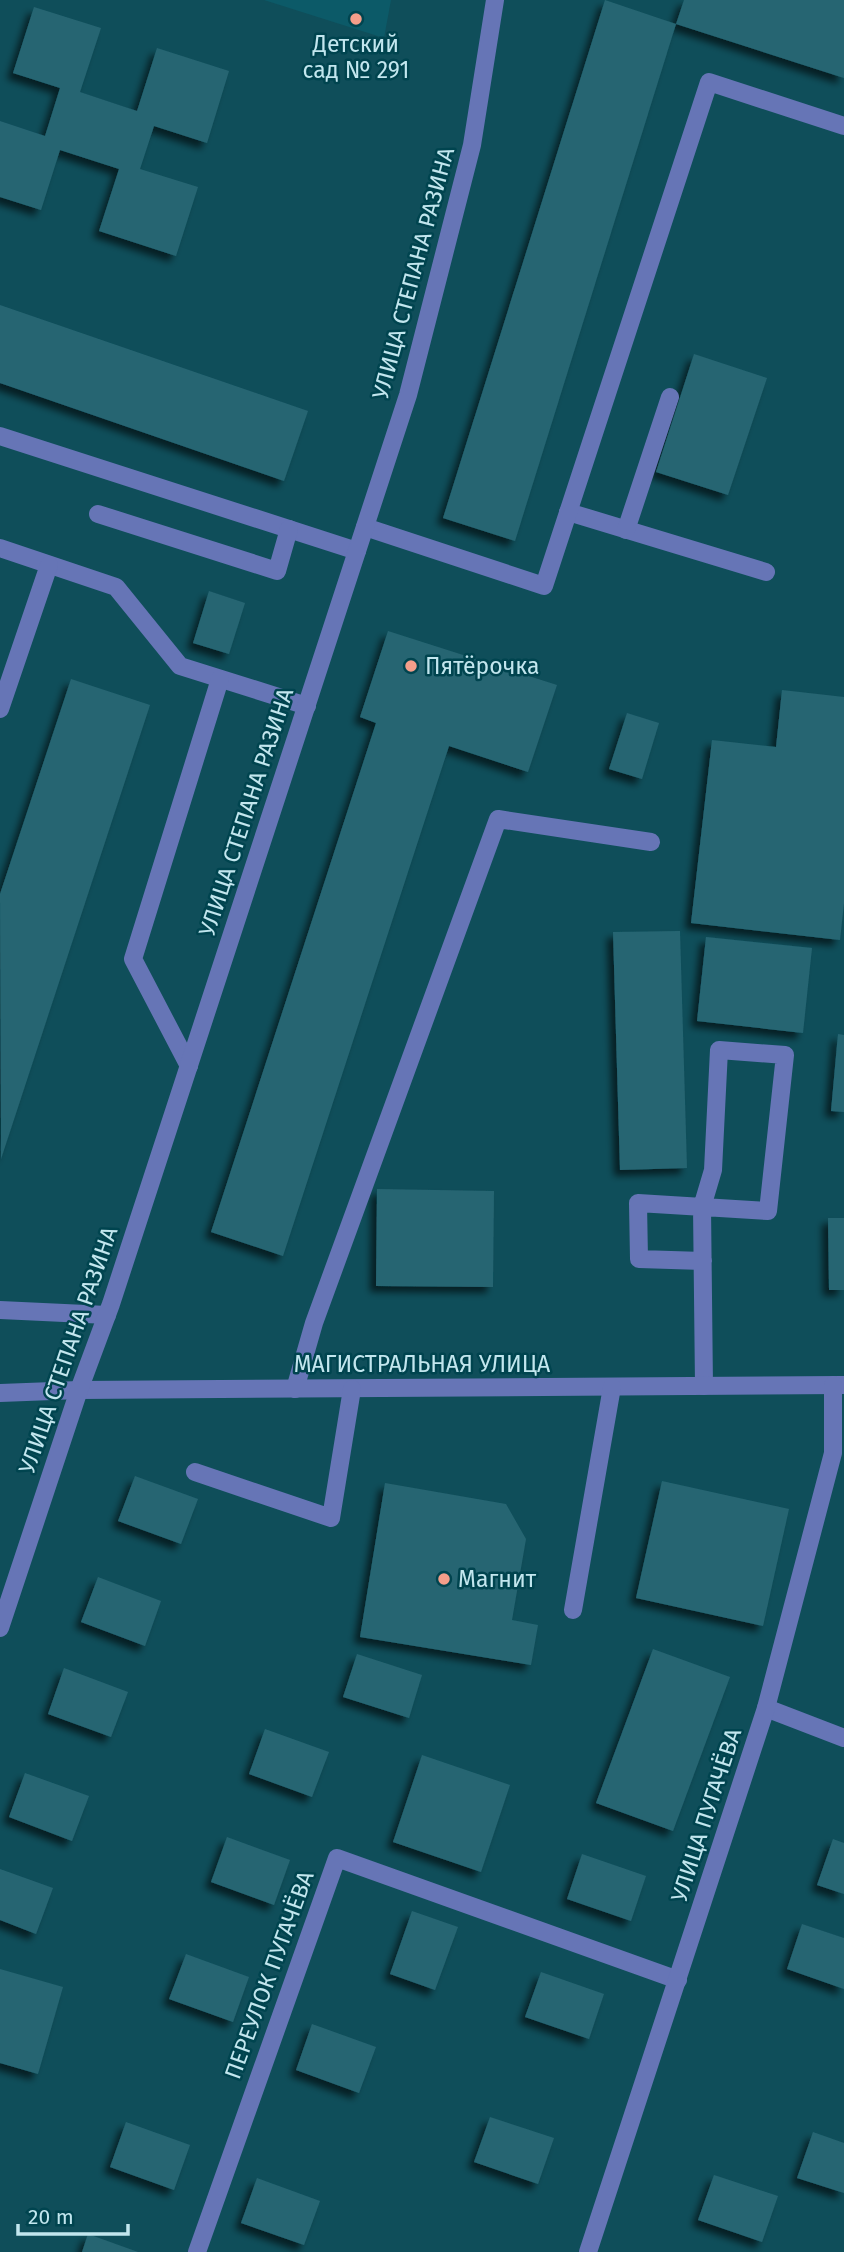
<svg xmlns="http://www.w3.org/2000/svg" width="844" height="2252" font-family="'Fira Sans',sans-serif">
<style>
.built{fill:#0c5a68}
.building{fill:#266572;filter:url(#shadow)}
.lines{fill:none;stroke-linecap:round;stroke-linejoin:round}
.minor{stroke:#6675b6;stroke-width:18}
.poi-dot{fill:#f49e8a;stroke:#00444f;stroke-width:2.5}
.labels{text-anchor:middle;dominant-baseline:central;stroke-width:5;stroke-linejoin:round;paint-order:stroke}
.poi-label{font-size:23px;fill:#c2e6ee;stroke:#00444f;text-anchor:start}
.street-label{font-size:23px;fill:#c2e6ee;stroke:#00444f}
</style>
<defs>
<filter id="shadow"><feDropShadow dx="-6" dy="6" stdDeviation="3.5" flood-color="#0009"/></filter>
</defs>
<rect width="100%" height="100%" fill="#0f4e5a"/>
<polygon class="built" points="264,0 391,0 384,38"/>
<g class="building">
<polygon points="605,0 676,24 515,541 443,518"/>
<polygon points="684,0 844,0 844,78 676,24"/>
<polygon points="34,7 101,28 80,92 137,111 157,48 229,71 207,143 154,126 140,169 198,187 176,256 99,231 119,169 60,150 41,210 0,197 0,121 45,136 60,88 13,73"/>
<polygon points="0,305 308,411 284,481 0,383"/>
<polygon points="694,354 767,378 728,495 656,472"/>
<polygon points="209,591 245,603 229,654 193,643"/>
<polygon points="388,631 557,685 528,772 449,746 283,1256 211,1232 376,723 360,717"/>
<polygon points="71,679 150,705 1,1159 0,894"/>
<polygon points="782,690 844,697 844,903 840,940 691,923 712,740 776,747"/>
<polygon points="627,713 659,723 642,779 609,769"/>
<polygon points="680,931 687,1168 620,1170 613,932"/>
<polygon points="706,937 812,948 803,1033 697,1021"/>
<polygon points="838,1034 844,1035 844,1112 831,1111"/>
<polygon points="377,1189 494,1191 493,1287 376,1286"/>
<polygon points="828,1218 844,1218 844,1290 829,1290"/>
<polygon points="135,1476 198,1499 181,1544 118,1521"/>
<polygon points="662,1481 789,1509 763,1626 636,1598"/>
<polygon points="385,1483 506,1504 526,1539 512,1620 538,1625 531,1665 360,1637"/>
<polygon points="98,1577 161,1601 145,1646 81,1622"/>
<polygon points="653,1649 730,1677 673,1831 596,1803"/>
<polygon points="357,1654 422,1675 409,1718 343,1697"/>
<polygon points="64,1668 128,1692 111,1737 48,1714"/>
<polygon points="265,1729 329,1752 312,1797 249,1774"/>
<polygon points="422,1755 510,1785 481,1872 393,1842"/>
<polygon points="25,1773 89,1796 72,1841 9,1817"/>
<polygon points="227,1837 290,1860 274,1905 211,1882"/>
<polygon points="833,1839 844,1843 844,1894 817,1885"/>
<polygon points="582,1854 646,1876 631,1921 567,1899"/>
<polygon points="0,1869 53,1888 36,1934 0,1920"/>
<polygon points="412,1911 458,1927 435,1990 390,1974"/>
<polygon points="802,1924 844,1938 844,1989 787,1969"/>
<polygon points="186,1954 249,1977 233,2022 169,1999"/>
<polygon points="0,1969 63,1987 38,2074 0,2063"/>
<polygon points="541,1972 604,1994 589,2039 525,2017"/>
<polygon points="312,2024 376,2047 359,2093 296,2070"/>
<polygon points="490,2117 554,2138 538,2184 474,2162"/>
<polygon points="126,2122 190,2145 174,2190 110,2167"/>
<polygon points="813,2132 844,2143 844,2193 797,2178"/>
<polygon points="714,2175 778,2196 762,2242 698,2220"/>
<polygon points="257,2178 320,2201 304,2245 241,2223"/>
<polygon points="88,2234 138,2252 82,2252"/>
</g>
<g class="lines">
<g class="minor">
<polyline points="0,436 357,551"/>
<polyline points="568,512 766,572"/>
<polyline points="98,514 277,571 289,529"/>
<polyline points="365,527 544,586 709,82 844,126"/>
<polyline points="626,530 670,397"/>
<polyline points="0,548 116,587 180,666 307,706"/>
<polyline points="0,709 49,565"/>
<polyline points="189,1066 133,959 220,679"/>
<polyline points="703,1261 639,1259 638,1203 768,1211 785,1055 719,1050 713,1170 702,1207 704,1386"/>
<polyline points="0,1310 107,1315"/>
<polyline points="295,1389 314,1323 498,819 651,842"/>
<polyline points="0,1393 79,1390 843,1385"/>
<polyline points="195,1472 331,1518 352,1389"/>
<polyline points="573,1610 612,1387"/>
<polyline points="0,1628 79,1390 111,1304 408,395 472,145 495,0"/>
<polyline points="766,1708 844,1738"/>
<polyline points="197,2252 337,1858 678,1980"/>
<polyline points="588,2252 766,1708 833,1453 833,1385"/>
</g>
</g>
<g class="poi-dot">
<circle cx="356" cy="19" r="7"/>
<circle cx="411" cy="666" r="7"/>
<circle cx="444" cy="1579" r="7"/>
</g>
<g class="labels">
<g class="poi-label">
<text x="356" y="44" text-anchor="middle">Детский<tspan x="356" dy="26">сад № 291</tspan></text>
<text x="425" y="666">Пятёрочка</text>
<text x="458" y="1579">Магнит</text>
</g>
<g class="street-label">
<text transform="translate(413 273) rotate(-75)">УЛИЦА СТЕПАНА РАЗИНА</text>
<text transform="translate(246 812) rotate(-72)">УЛИЦА СТЕПАНА РАЗИНА</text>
<text transform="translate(68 1350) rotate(-71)">УЛИЦА СТЕПАНА РАЗИНА</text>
<text x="422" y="1364">МАГИСТРАЛЬНАЯ УЛИЦА</text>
<text transform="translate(706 1815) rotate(-72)">УЛИЦА ПУГАЧЁВА</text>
<text transform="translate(269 1975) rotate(-70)">ПЕРЕУЛОК ПУГАЧЁВА</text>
</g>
</g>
<path d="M18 2224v10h110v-10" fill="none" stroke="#c2e6ee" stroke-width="3.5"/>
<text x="28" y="2224" font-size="21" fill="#c2e6ee" stroke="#00444f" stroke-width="5" paint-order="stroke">20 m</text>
</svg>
